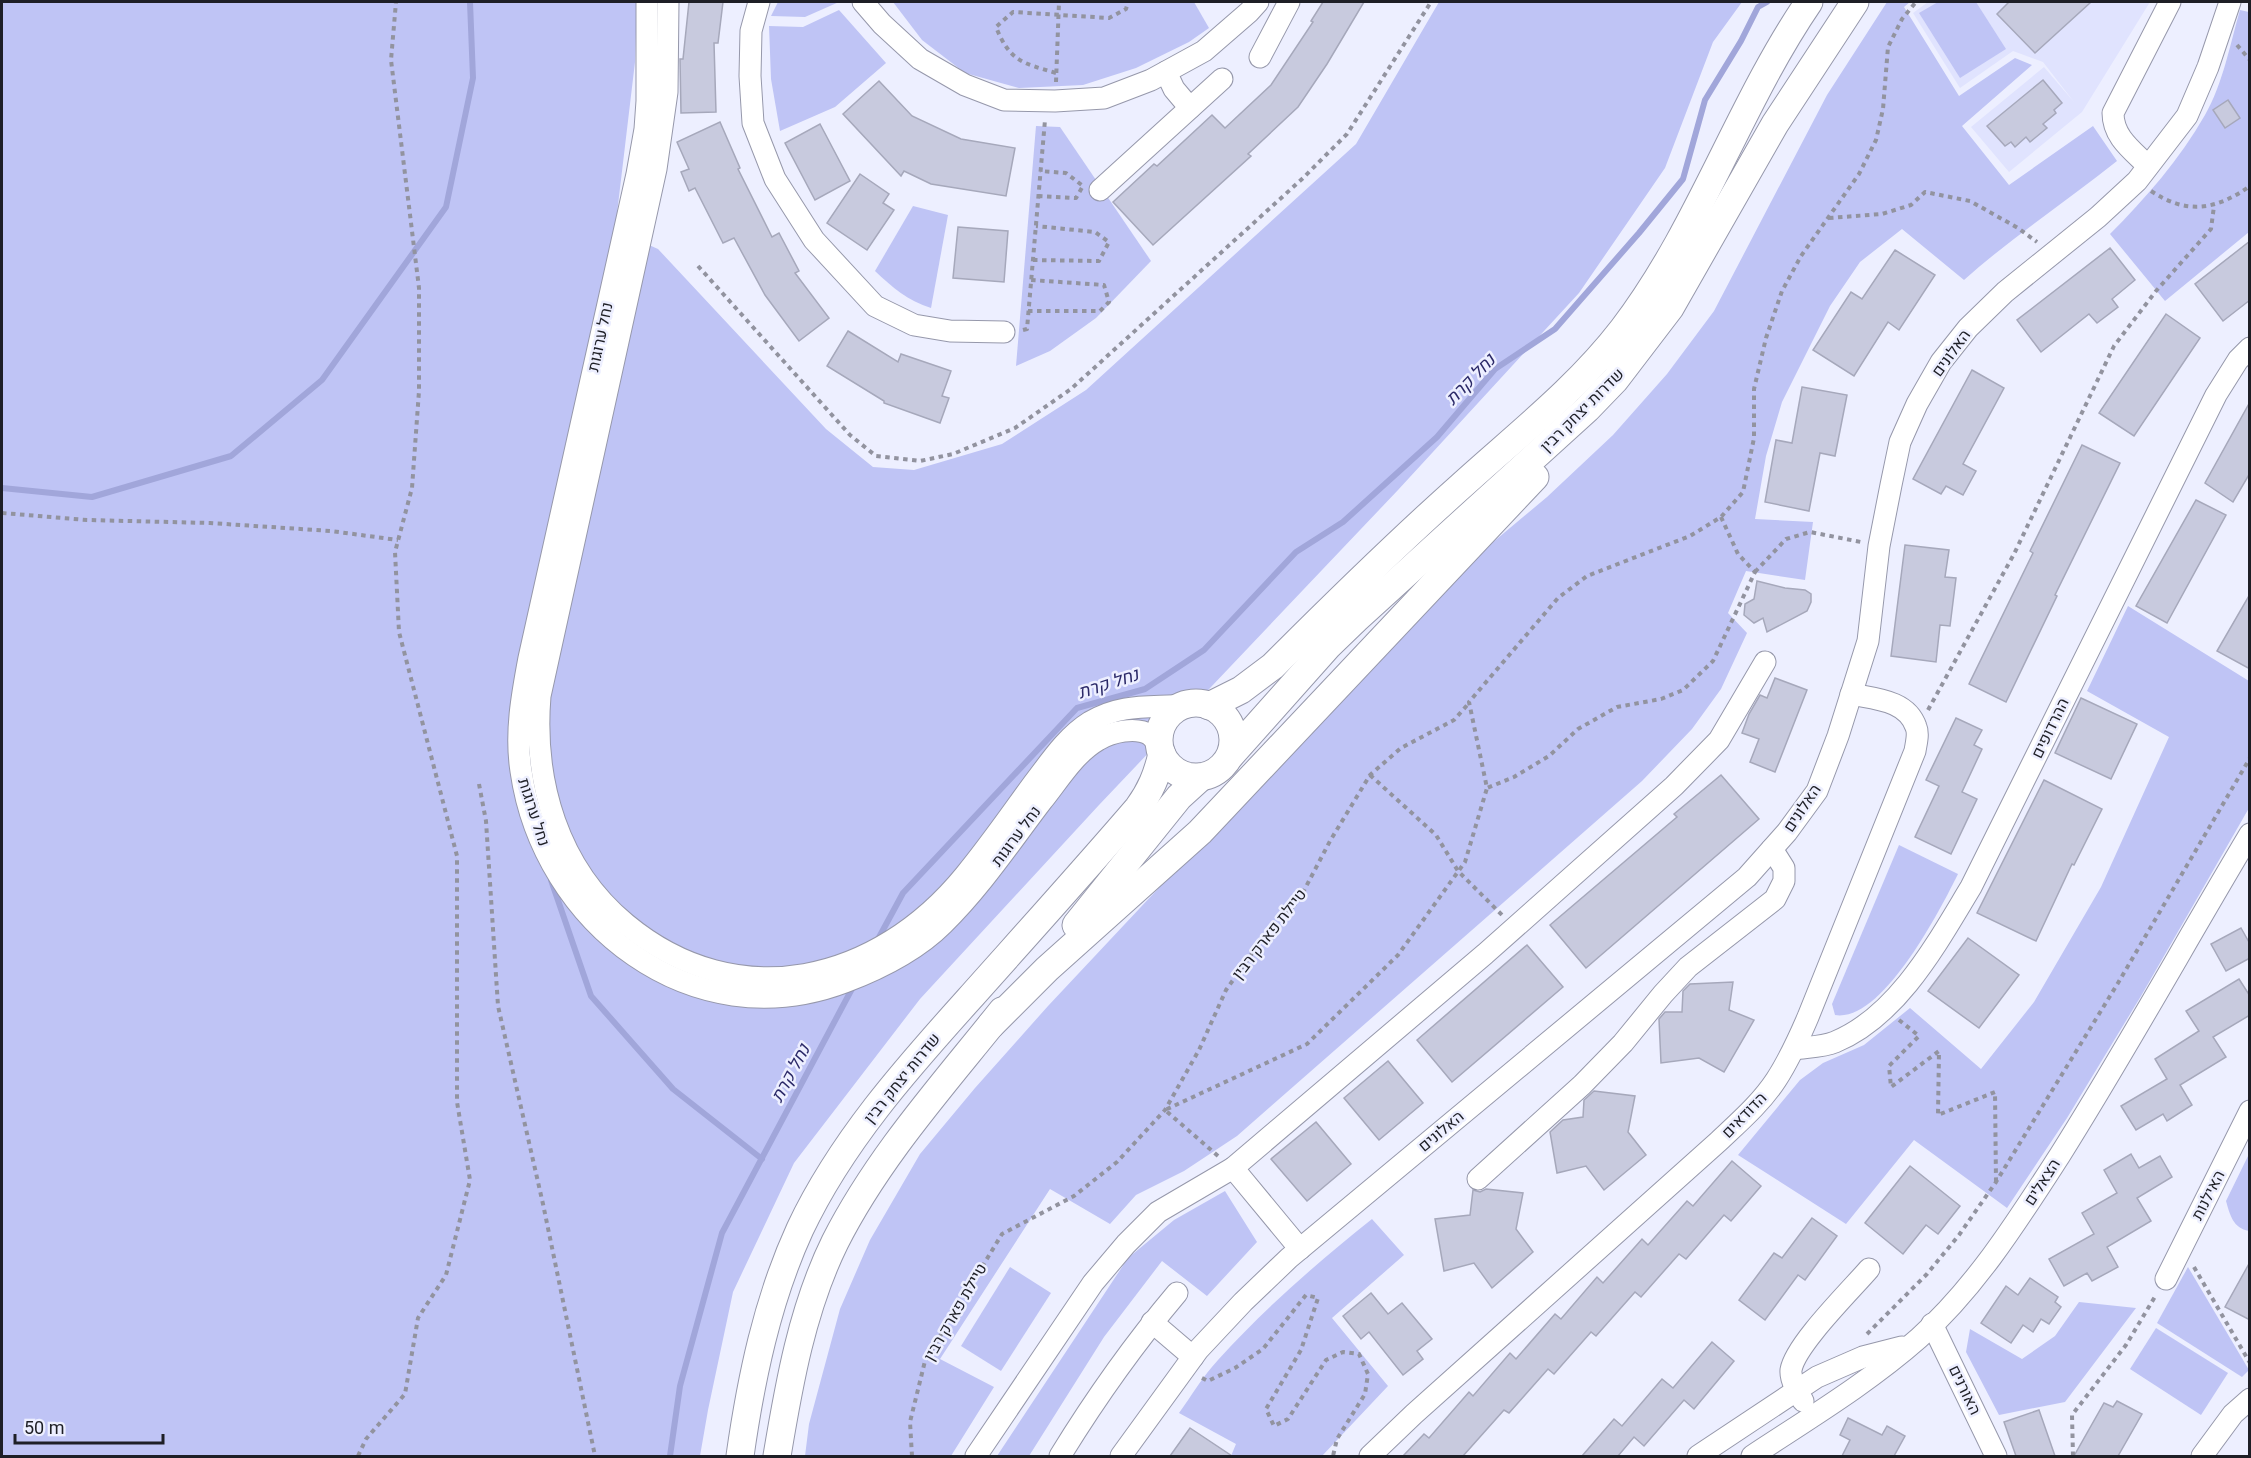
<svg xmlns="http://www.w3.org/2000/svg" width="2251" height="1458" font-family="Roboto,Heebo,sans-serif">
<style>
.built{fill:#e0e3fe}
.green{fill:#bfc4f5}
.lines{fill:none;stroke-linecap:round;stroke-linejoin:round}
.stream{stroke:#a1a6da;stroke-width:6}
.building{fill:#c8cade;stroke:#a6a8bb;stroke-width:1.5}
.minor-casing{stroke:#9698ab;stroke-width:23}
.major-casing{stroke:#9698ab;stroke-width:29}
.path{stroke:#92939f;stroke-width:4;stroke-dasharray:4.5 4.5;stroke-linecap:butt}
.minor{stroke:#fff;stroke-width:21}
.major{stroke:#fff;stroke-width:27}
.labels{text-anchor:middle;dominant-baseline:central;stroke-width:5;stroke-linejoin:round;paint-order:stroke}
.street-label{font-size:16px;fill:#1e1f26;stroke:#edefff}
.water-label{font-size:18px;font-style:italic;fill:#2b2968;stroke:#edefff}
</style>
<rect width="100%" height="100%" fill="#edefff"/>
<polygon class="built" points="1928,2 2150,2 2082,112 2009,172 1971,127 2044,67 2074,102 2043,62 2013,51 1960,88 1913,13"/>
<g class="green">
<polygon points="2,2 637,2 635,62 615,230 658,249 826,429 873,467 914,470 1002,444 1086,390 1356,144 1439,2 1742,2 1713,42 1665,168 1579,293 1398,490 1099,805 920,999 794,1163 733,1292 708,1410 700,1456 2,1456"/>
<polygon points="778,2 839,2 805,17 771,16"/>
<polygon points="893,2 1194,2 1209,28 1189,42 1136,68 1083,85 1019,88 965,73 922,40"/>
<path d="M1887,2H1910L1904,7L1959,96L2015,58L2032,65L1962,126L2009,185L2093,126L2117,161C2067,201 2012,237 1964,280L1902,229L1860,262L1830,306L1782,402L1766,456L1755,519L1813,522L1805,580L1746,571L1728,613L1747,633L1721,689L1692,729L1642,781L1237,1136L1184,1171L1136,1195L1110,1224L1050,1189L940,1359L994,1387L951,1456H805L809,1424L840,1309L870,1240L920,1154L975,1088L1048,1006L1381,651L1467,564L1547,497L1613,435L1667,374L1714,311L1827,95Z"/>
<polygon points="1938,2 1976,2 2006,49 1960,78 1919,13"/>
<polygon points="839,10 886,63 835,107 780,131 771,79 769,26 803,27"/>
<path d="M2240,10L2249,12V232L2165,301L2110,234C2145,199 2180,159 2205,115C2223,84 2230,44 2240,10Z"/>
<polygon points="1036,126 1060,127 1151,261 1096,318 1050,351 1016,366"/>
<path d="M913,206L948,215L931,308C908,301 892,287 875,271Z"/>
<polygon points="2128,606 2249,681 2249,808 2141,996 2067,1118 2007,1208 1914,1140 1846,1224 1738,1155 1800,1080 1823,1063 1864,1045 1910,1008 1981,1069 2034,1002 2101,887 2169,737 2087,691"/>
<path d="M1899,845L1958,874C1940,910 1882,1023 1835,1015L1832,1004Z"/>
<path d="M2249,1154L2250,1231H2249C2233,1228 2230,1215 2226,1201Z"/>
<polygon points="1225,1191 1257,1242 1207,1296 1162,1261 1104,1337 1029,1456 997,1456 1128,1258 1174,1220"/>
<path d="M1372,1219L1404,1255L1332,1318L1388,1386L1322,1456H1231L1236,1444L1179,1413C1192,1395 1203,1376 1218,1360C1265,1308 1317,1263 1372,1219Z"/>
<polygon points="1010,1267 1051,1293 1001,1371 961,1346"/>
<polygon points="2188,1267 2249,1370 2242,1377 2157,1323"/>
<polygon points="2079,1302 2136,1308 2065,1402 1999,1415 1966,1352 1970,1329 2022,1359 2055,1336"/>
<polygon points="2156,1328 2228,1373 2201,1415 2130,1369"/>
</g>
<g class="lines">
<g class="stream">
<polyline points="2,488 92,497 231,456 322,380 446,207 473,78 470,2"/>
<polyline points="551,880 591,996 673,1089 762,1159"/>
<polyline points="877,941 903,893 1077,708 1145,689 1204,650 1296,552 1343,522 1437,437 1495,369 1555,329 1639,233 1683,179 1705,100 1741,41 1758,7 1767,2"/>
<polyline points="670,1456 680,1386 722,1233 854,985"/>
</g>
</g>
<g class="building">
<polygon points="689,2 723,2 718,43 714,43 716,112 681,113 680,59 683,59"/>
<polygon points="1323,2 1364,2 1327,64 1298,107 1248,154 1251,156 1153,245 1113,202 1154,164 1157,166 1212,115 1225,128 1271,85 1313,22 1311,21"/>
<polygon points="2009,2 2091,2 2035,53 1997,14"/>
<polygon points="2043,80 2062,103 2054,110 2056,113 2043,124 2047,128 2030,142 2026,137 2015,147 2011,142 2005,146 1987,126"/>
<polygon points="879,81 912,116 961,139 1015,148 1006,196 931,184 904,171 901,176 843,114"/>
<polygon points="2228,100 2240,118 2225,128 2213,110"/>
<polygon points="720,122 740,168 738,169 772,237 779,233 799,271 795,273 829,318 799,341 765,295 734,238 723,243 695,188 689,191 681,172 689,169 677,142"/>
<polygon points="820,124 850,181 815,200 785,143"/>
<polygon points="860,174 889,194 883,203 894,210 867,250 827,223"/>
<polygon points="958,227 1008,231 1004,282 953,278"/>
<polygon points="2250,241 2250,300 2223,321 2195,284"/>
<polygon points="2110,248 2135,280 2112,299 2118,307 2097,323 2089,314 2041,352 2017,320"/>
<polygon points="1895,250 1935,275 1899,330 1888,322 1854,376 1813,350 1851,292 1862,299"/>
<polygon points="2166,314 2200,338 2134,436 2099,413"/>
<polygon points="848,331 898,362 901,354 951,371 942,396 949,398 940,423 884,403 884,401 827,366"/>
<polygon points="1972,370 2004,388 1963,464 1976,471 1963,495 1946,486 1941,494 1913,479"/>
<polygon points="1802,387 1847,395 1835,456 1820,453 1809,511 1765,502 1776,440 1792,443"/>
<polygon points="2250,402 2250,473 2233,502 2205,483"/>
<polygon points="2082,445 2120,463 2055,595 2057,596 2006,702 1969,684 2033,553 2030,551"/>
<polygon points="2196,500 2226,515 2167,623 2136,606"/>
<polygon points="1905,545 1949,550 1945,577 1956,578 1950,626 1940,625 1936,662 1891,656"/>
<polygon points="1757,581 1785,588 1805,590 1811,594 1811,602 1807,611 1767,632 1763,618 1754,623 1744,615 1745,604 1754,599"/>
<polygon points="2250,594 2250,669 2217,651"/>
<polygon points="1775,678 1807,690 1775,772 1750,762 1759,739 1742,733 1749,714 1760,695 1767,698"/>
<polygon points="2081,698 2137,724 2111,779 2055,753"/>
<polygon points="1956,718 1982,730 1974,745 1982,749 1962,792 1977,799 1951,854 1915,837 1939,786 1926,780"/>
<polygon points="1721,775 1759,819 1586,968 1550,925 1677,817 1674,814"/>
<polygon points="2044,780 2102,809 2074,865 2072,864 2036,941 1977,913"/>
<polygon points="2241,928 2250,944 2250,958 2226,971 2211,944"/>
<polygon points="1968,938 2019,975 1979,1028 1928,991"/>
<polygon points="1527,945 1563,987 1452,1082 1417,1040"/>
<polygon points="2239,979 2250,996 2250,1015 2213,1037 2226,1057 2180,1085 2192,1105 2167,1121 2163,1114 2136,1130 2121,1106 2167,1079 2155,1059 2199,1031 2186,1011"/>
<polygon points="1733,982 1729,1010 1754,1020 1724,1072 1699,1058 1661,1063 1659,1019 1665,1012 1682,1012 1683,991 1690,984"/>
<polygon points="1388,1061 1423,1103 1379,1140 1344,1098"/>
<polygon points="1594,1091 1635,1096 1628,1132 1646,1155 1604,1190 1586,1166 1557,1173 1550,1132 1563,1120 1583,1117 1584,1100"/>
<polygon points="1316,1122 1351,1164 1307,1201 1271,1159"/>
<polygon points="2131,1154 2139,1168 2160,1156 2172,1177 2137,1198 2151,1221 2107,1247 2118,1267 2092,1281 2087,1273 2064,1286 2049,1259 2094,1234 2082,1213 2117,1193 2104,1170"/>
<polygon points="1732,1161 1761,1186 1731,1221 1724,1215 1686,1259 1679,1254 1641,1297 1635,1292 1596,1336 1591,1332 1554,1374 1548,1369 1509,1413 1504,1410 1463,1456 1403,1456 1424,1434 1429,1438 1469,1392 1473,1396 1510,1353 1516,1359 1555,1314 1561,1319 1597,1277 1603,1283 1642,1239 1648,1245 1687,1201 1693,1206"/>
<polygon points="1910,1166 1960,1206 1938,1234 1926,1225 1903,1254 1865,1223"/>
<polygon points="1486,1189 1523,1193 1516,1229 1533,1252 1492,1288 1474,1263 1444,1271 1435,1219 1470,1215 1473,1190 1480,1192"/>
<polygon points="1812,1218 1837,1236 1805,1280 1798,1275 1765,1320 1739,1300 1774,1253 1782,1258"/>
<polygon points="2250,1262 2250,1320 2225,1307"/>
<polygon points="2030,1278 2058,1297 2055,1302 2061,1307 2049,1324 2041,1319 2033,1332 2023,1325 2011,1343 1981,1323 2006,1286 2018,1295"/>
<polygon points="1371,1293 1388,1314 1402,1303 1432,1339 1417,1351 1423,1359 1403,1375 1369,1332 1361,1339 1343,1316"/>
<polygon points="1712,1342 1734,1361 1694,1409 1684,1400 1644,1446 1634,1437 1618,1456 1582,1456 1614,1419 1622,1426 1662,1379 1673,1388"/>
<polygon points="2117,1401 2142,1414 2118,1456 2074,1456 2104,1403 2113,1407"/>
<polygon points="2039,1410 2055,1456 2016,1456 2004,1422"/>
<polygon points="1848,1418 1882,1435 1887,1426 1905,1436 1894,1456 1842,1456 1850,1440 1840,1435"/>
<polygon points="1190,1428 1232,1456 1170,1456"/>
</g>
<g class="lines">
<g class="minor-casing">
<g id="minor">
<path d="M647,2V101L645,129L637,174L529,658C522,695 515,733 521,771C543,924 693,1040 845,982C879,969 917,950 943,924C980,888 1010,843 1042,801C1059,780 1074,754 1098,740C1111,732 1136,726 1150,735C1154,738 1157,743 1160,746"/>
<path d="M668,2L667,92L656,169L540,696C533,782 558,868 626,924C738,1017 878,982 965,875C989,846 1011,814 1033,784C1050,762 1066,737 1090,722C1122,703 1150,708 1185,705"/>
<polyline points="759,2 751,31 750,76 753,123 775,179 814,240 875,306 914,325 950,331 1004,332"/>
<polyline points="863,2 882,24 920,59 965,85 1004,100 1055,101 1104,98 1151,80 1204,51 1249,12 1258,2"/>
<polyline points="1260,57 1289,2"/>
<polyline points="1166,72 1174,89 1190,108"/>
<path d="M2148,166C2132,150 2113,137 2113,113L2170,2"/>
<polyline points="1100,190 1222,79"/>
<path d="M1794,1049C1807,1047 1823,1047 1835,1042C1898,1016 1937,943 1971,887L2216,395L2238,360L2250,348"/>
<polyline points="1233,1168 1485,954 1674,786 1719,740 1765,662"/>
<polyline points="1478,1179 1582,1085 1623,1043 1663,994 1688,967 1775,899 1784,881 1784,868 1772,849"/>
<polyline points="2166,1279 2250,1111"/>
<polyline points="1152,1322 1193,1357"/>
<polyline points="1932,1324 1996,1456"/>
<path d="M1803,1401C1798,1393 1790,1380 1791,1370C1795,1345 1851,1290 1869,1269"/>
<polyline points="976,1456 1093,1283 1126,1244 1158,1212 1233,1168 1300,1249"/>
<path d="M1060,1456C1095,1399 1134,1344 1177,1293"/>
<polyline points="1121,1456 1198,1350 1243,1302 1289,1258 1747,877 1787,832 1817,791 1838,736 1868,641 1879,546 1891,485 1900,442 1917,404 1941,362 1968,328 2005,292 2098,217 2137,181 2187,116 2208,67 2230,2"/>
<path d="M1370,1456L1414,1414L1719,1141C1739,1122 1761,1103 1776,1080C1789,1060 1799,1038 1808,1017L1915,751C1916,744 1919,734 1916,727C1907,700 1875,699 1851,694"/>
<polyline points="1698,1456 1817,1377 1863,1357 1902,1347"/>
<path d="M1752,1456C1808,1419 1868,1383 1919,1338C1976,1287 2018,1220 2060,1155C2126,1050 2186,941 2250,834"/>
<polyline points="2202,1456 2233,1414 2250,1399"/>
</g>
</g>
<g class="major-casing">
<g id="major">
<circle cx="1196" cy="740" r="37"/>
<path d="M1209,706L1241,690L1273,666C1334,605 1396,544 1460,487C1516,436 1577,389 1623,329C1700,228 1738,106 1809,2"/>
<polyline points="1230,756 1328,646 1356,619 1587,409 1615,380 1670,308 1775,124 1855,2"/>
<polyline points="1076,925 1179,797 1201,777"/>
<polyline points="991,1025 1047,969 1200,832 1535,477"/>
<path d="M740,1456C751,1379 767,1301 800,1229C841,1142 906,1069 969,999C1026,935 1083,872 1138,808C1151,790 1157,775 1162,754"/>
<path d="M777,1456C789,1384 802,1309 835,1242C878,1157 943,1085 1002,1011"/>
</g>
</g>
<g class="path">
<polyline points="2237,45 2250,60"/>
<path d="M1056,73C1023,63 1010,62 996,27L1013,12L1109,18L1126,9L1128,2"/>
<polyline points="1056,82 1059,2"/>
<path d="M2151,191C2187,215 2216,210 2250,186"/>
<polyline points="1038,196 1076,198 1083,186 1066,173 1040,171"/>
<polyline points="1829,218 1882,214 1911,205 1925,192 1970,201 2018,228 2037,242"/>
<polyline points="1033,260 1099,261 1109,242 1095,232 1036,226"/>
<polyline points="698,266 850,435 876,456 920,461 953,454 1015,428 1071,389 1302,179 1347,134 1431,2"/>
<polyline points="1028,311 1100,311 1109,302 1104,285 1031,280"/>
<polyline points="1023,330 1027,329 1045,120"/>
<polyline points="2,513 87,520 210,523 331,531 398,540"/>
<polyline points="1721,517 1738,554 1755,572 1713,661 1683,690 1661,699 1617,707 1578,729 1549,756 1514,777 1487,788 1469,702 1558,598 1587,576 1690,536 1721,517 1743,492 1754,438 1754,389 1766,338 1782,291 1801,256 1859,174 1876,140 1883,109 1888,47 1902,19 1916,2"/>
<polyline points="1755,572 1786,539 1810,532 1861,542"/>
<polyline points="1928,710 2014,554 2114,346 2156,291 2211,229 2214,206"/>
<polyline points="1370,775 1436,835 1458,871 1502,915"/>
<polyline points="479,784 486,821 498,1006 543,1204 595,1456"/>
<polyline points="1899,1020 1919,1036 1889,1066 1891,1087 1939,1051 1938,1115 1995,1092 1996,1182"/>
<polyline points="1218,1156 1165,1110 1307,1044 1398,955 1465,862 1487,788"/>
<polyline points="2194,1267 2250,1363"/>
<polyline points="1867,1334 1927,1274 1959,1235 1996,1182 2118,983 2250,758"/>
<polyline points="1202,1378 1208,1381 1235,1368 1263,1349 1306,1295 1318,1298 1301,1350 1266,1409 1274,1426 1288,1419 1326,1360 1343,1352 1359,1354 1368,1374 1365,1394 1337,1439 1333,1456"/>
<polyline points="358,1456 366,1439 405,1394 418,1318 446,1275 470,1180 457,1102 457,856 399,632 395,552 412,488 419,391 419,288 391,60 396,2"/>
<polyline points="912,1456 910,1422 925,1361 1002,1234 1074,1196 1117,1162 1165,1110 1199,1050 1226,990 1258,945 1299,900 1330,841 1370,775 1401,748 1454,720 1469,703"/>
<polyline points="2073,1456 2072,1415 2126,1345 2156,1295"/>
</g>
<use href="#minor" class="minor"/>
<use href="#major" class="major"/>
</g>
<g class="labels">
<g class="street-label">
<text transform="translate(600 337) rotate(-78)">נחל ערוגות</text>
<text transform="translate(1951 353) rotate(-54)">האלונים</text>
<text transform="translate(1582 410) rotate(-45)">שדרות יצחק רבין</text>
<text transform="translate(2050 728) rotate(-64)">ההרדופים</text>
<text transform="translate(1802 808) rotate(-56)">האלונים</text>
<text transform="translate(534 812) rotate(72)">נחל ערוגות</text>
<text transform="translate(1016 836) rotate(-53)">נחל ערוגות</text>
<text transform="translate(1269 934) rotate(-52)">טיילת פארק רבין</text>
<text transform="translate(902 1078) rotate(-51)">שדרות יצחק רבין</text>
<text transform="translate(1744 1115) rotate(-46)">הדודאים</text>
<text transform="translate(1441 1131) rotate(-40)">האלונים</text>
<text transform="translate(2042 1182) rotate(-57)">הצאלים</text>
<text transform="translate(2208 1195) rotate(-63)">האילנות</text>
<text transform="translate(955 1312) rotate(-60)">טיילת פארק רבין</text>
<text transform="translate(1965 1390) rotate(64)">האורנים</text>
</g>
<g class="water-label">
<text transform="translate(1470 379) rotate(-46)">נחל קרת</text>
<text transform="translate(1108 683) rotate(-18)">נחל קרת</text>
<text transform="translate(790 1073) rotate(-62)">נחל קרת</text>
</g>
</g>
<rect width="2251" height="1458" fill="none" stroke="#1e1f26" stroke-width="6"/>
<path d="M15 1434v9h148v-9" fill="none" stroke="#1e1f26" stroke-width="3"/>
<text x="24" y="1434" font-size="18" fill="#1e1f26" stroke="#edefff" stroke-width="4.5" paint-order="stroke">50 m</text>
</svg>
